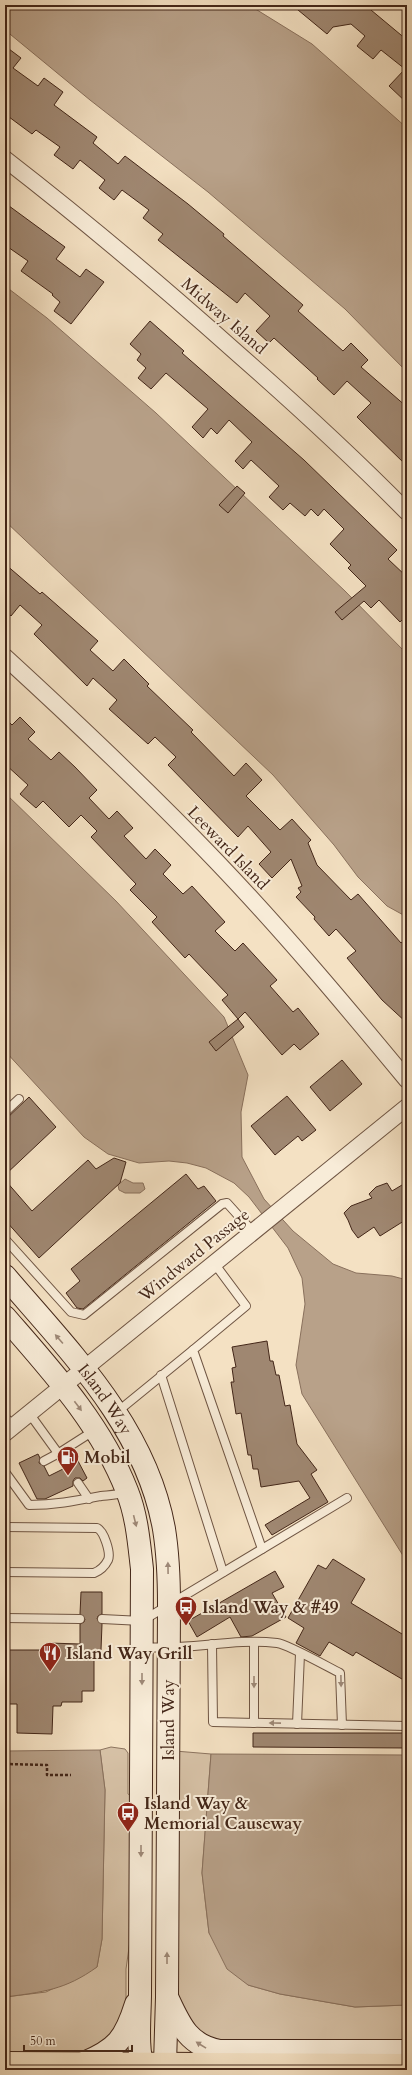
<svg xmlns="http://www.w3.org/2000/svg" width="412" height="2075" font-family="Cardo,serif">
<style>
.green{fill:#d6c1a6;stroke:#8c745f}
.water{fill:#b8a189;stroke:#89705c}
.building{fill:#9f8771;stroke:#432618}
.lines{fill:none;stroke-linecap:round;stroke-linejoin:round}
.lane-casing{stroke:#6f5543;stroke-width:10}
.street-casing{stroke:#6f5543;stroke-width:18}
.secondary-casing{stroke:#432618;stroke-width:24}
.primary-casing{stroke:#432618;stroke-width:24}
.path{stroke:#432618;stroke-width:2.5;stroke-dasharray:3 2;stroke-linecap:butt}
.lane{stroke:#f8ecd8;stroke-width:8}
.street{stroke:#f8ecd8;stroke-width:16}
.secondary{stroke:#f8ecd8;stroke-width:22}
.primary{stroke:#f4e1c3;stroke-width:22}
.oneway{fill:#9e8978}
.labels{text-anchor:middle;dominant-baseline:central;stroke-width:4;stroke-linejoin:round;paint-order:stroke}
.street-label{font-size:17px;fill:#432618;stroke:#f8ecd8}
.poi-label{font-size:17px;font-weight:bold;fill:#432618;stroke:#f8ecd8;text-anchor:start}
</style>
<rect width="100%" height="100%" fill="#f4e1c3"/>
<filter id="stains"><feTurbulence type="fractalNoise" baseFrequency=".005" numOctaves="4"/><feColorMatrix values="0 0 0 0 .2 0 0 0 0 .09 0 0 0 0 .02 0 0 0 .5 -.17"/></filter>
<radialGradient id="worn" r=".72"><stop offset=".6" stop-color="#630" stop-opacity="0"/><stop offset="1" stop-color="#630" stop-opacity=".3"/></radialGradient>
<g class="green">
<polygon points="111,1747 125,1749 128,1753 128,1794 133,1797 132,1926 126,1969 126,2005 120,2029 88,2052 5,2053 5,1997 46,1992 97,1967 102,1939 105,1790 100,1750"/>
<polygon points="175,1751 211,1754 202,1873 209,1933 248,1985 280,1994 355,2007 407,2005 407,2048 216,2047 178,2010"/>
</g>
<g class="water">
<polygon points="5,5 249,5 312,44 407,128 407,372 345,309 208,192 90,100 5,30"/>
<polygon points="5,286 47,318 156,413 345,591 407,654 407,917 387,906 358,877 334,845 273,775 5,521"/>
<polygon points="5,793 116,901 224,1017 248,1075 241,1112 242,1157 264,1199 293,1231 333,1264 356,1273 392,1276 407,1280 407,1562 302,1394 296,1365 305,1304 302,1278 288,1248 249,1197 234,1183 206,1168 187,1163 169,1161 139,1163 108,1154 84,1137 5,1051"/>
<polygon points="125,1179 133,1183 143,1183 145,1189 140,1193 125,1193 119,1190 118,1185"/>
<path d="M100,1750L105,1790L102,1939L97,1967C65,1990 43,1992 5,1997V1751Z"/>
<polygon points="211,1754 407,1755 407,2005 355,2007 280,1994 248,1985 227,1969 209,1933 202,1873"/>
</g>
<g class="building">
<polygon points="292,5 375,5 371,10 407,40 407,103 389,86 405,69 381,50 373,59 357,46 365,36 351,24 333,27 327,34"/>
<polygon points="5,46 21,58 13,68 38,86 44,78 63,92 54,105 97,137 93,143 118,164 125,156 188,204 224,234 223,236 303,305 298,311 343,351 351,343 368,360 361,367 407,407 407,466 357,417 371,403 347,381 334,395 317,379 318,378 274,338 269,343 256,331 270,316 245,293 237,303 158,240 163,234 143,218 149,210 122,190 114,200 99,188 105,180 80,160 73,169 54,155 60,147 36,130 32,134 5,114"/>
<polygon points="5,203 65,247 56,259 80,277 86,269 104,282 71,324 54,311 60,302 52,295 53,294 21,271 28,261 5,245"/>
<polygon points="150,321 184,351 182,353 304,460 397,550 388,559 407,577 407,615 400,622 379,600 371,608 364,601 342,620 335,612 366,586 348,568 351,565 330,544 344,529 324,509 318,516 311,509 305,516 290,503 283,510 269,497 279,486 251,460 243,469 235,461 252,442 229,420 217,434 211,428 203,438 192,427 208,409 166,373 151,389 138,378 146,368 137,360 141,354 130,344"/>
<polygon points="237,486 245,493 228,513 219,505"/>
<polygon points="5,564 40,594 42,592 98,641 90,650 113,671 124,659 149,684 147,686 193,730 191,732 234,776 246,763 262,780 246,796 280,830 292,819 311,840 308,843 317,865 351,900 358,894 401,943 407,938 407,1023 382,1000 347,958 356,951 336,929 329,936 314,919 315,917 296,897 301,892 298,888 302,886 291,859 272,878 259,864 271,852 248,826 238,837 168,765 176,757 155,737 148,744 109,709 117,700 93,678 87,686 34,634 42,625 20,605 11,616 5,610"/>
<polygon points="20,717 35,732 28,739 51,760 59,752 75,767 97,790 89,798 109,819 117,811 133,828 124,836 146,859 155,849 171,865 163,874 183,894 192,886 225,922 215,931 235,951 243,943 277,980 270,986 293,1012 298,1008 319,1034 300,1050 294,1044 282,1055 245,1012 238,1019 222,1000 228,995 189,954 185,958 152,922 157,917 130,890 136,884 91,837 97,831 81,815 69,827 43,801 36,808 20,794 28,785 5,764 5,718 12,725"/>
<polygon points="238,1019 244,1027 216,1051 209,1042"/>
<polygon points="342,1060 362,1084 330,1111 310,1087"/>
<polygon points="287,1096 316,1130 302,1141 298,1136 275,1155 251,1126"/>
<polygon points="29,1097 56,1127 5,1175 5,1120"/>
<polygon points="114,1158 126,1162 120,1183 39,1258 5,1220 5,1180 32,1211 88,1160 96,1169"/>
<polygon points="186,1174 198,1189 204,1186 216,1201 83,1309 77,1308 66,1293 80,1281 71,1269"/>
<polygon points="407,1182 407,1219 380,1236 374,1227 358,1238 352,1230 348,1220 344,1213 351,1206 372,1198 369,1194 376,1187 387,1183 392,1191"/>
<polygon points="267,1341 270,1361 273,1361 276,1375 279,1375 285,1406 290,1405 297,1444 317,1470 311,1474 328,1502 272,1535 265,1525 310,1498 299,1481 261,1487 258,1469 253,1469 251,1455 248,1455 241,1413 236,1414 231,1382 234,1382 232,1368 236,1367 232,1347"/>
<polygon points="38,1454 40,1458 39,1463 44,1466 49,1476 63,1469 66,1472 71,1472 73,1469 73,1464 78,1461 87,1478 83,1481 80,1478 75,1478 73,1481 73,1486 45,1499 37,1499 19,1463"/>
<polygon points="333,1559 365,1579 351,1603 407,1637 407,1682 356,1652 353,1656 329,1642 320,1656 296,1643 304,1628 288,1618 318,1565 326,1569"/>
<polygon points="275,1571 284,1587 272,1593 286,1617 252,1636 241,1637 230,1617 197,1637 188,1621"/>
<polygon points="81,1592 102,1592 102,1614 98,1616 97,1619 102,1624 101,1650 94,1650 94,1691 82,1691 82,1702 62,1702 61,1706 53,1706 52,1734 17,1733 17,1704 5,1704 5,1650 48,1650 49,1643 80,1644 80,1624 84,1622 85,1619 80,1614"/>
<polygon points="253,1733 407,1733 407,1748 253,1747"/>
</g>
<g class="lines">
<g class="lane-casing">
<g id="lane">
<polyline points="5,1112 19,1099"/>
<polyline points="5,1239 71,1312 84,1315 222,1204 227,1203 253,1232"/>
<polyline points="214,1263 246,1306 193,1350 262,1549"/>
<polyline points="161,1375 223,1572"/>
<polyline points="117,1412 193,1350"/>
<polyline points="29,1413 68,1467"/>
<polyline points="5,1417 13,1426"/>
<polyline points="44,1461 59,1453 95,1430"/>
<path d="M5,1472L29,1505C55,1505 75,1501 101,1496C110,1495 117,1495 126,1492"/>
<polyline points="78,1483 89,1499"/>
<path d="M5,1527L97,1528C104,1531 111,1553 108,1560C105,1566 99,1571 94,1573L5,1572"/>
<polyline points="5,1618 80,1619"/>
<polyline points="102,1619 142,1621 347,1498"/>
<polyline points="212,1644 213,1722 407,1726"/>
<path d="M143,1647C188,1651 232,1638 277,1643C287,1644 328,1667 340,1673L342,1725"/>
<polyline points="254,1723 254,1643"/>
<polyline points="297,1724 300,1654"/>
</g>
</g>
<g class="street-casing">
<g id="street">
<path d="M5,159C85,221 162,286 237,353C295,404 353,457 407,512"/>
<path d="M5,657C77,723 148,790 216,861C283,931 345,1005 407,1080"/>
<polyline points="5,1433 407,1107"/>
</g>
</g>
<g class="secondary-casing">
<g id="secondary">
<path id="s1" d="M5,1276C70,1352 146,1427 164,1529C168,1554 169,1580 169,1605L167,1997L165,2064L162,2070"/>
<path d="M5,1317C51,1370 101,1424 127,1491C137,1516 139,1543 142,1569L140,1994C140,2015 136,2051 144,2070"/>
<path d="M168,1999C180,2025 189,2046 220,2051H407"/>
<path d="M84,2063C117,2049 125,2039 136,2004"/>
</g>
</g>
<g class="primary-casing">
<polyline id="primary" points="5,2063 407,2065"/>
</g>
<polyline class="path" points="5,1764 47,1765 47,1775 71,1775"/>
<use href="#lane" class="lane"/>
<use href="#street" class="street"/>
<use href="#secondary" class="secondary"/>
<use href="#primary" class="primary"/>
</g>
<defs><path id="oneway-solid" d="M-6-.8H1V-3.2L6.5 0L1 3.2V.8H-6Z"/></defs>
<g class="oneway">
<use href="#oneway-solid" transform="translate(59 1339) rotate(-131)"/>
<use href="#oneway-solid" transform="translate(78 1406) rotate(53)"/>
<use href="#oneway-solid" transform="translate(135 1521) rotate(76)"/>
<use href="#oneway-solid" transform="translate(168 1568) rotate(-91)"/>
<use href="#oneway-solid" transform="translate(142 1679) rotate(90)"/>
<use href="#oneway-solid" transform="translate(341 1681) rotate(89)"/>
<use href="#oneway-solid" transform="translate(254 1682) rotate(90)"/>
<use href="#oneway-solid" transform="translate(275 1723) rotate(-179)"/>
<use href="#oneway-solid" transform="translate(141 1851) rotate(90)"/>
<use href="#oneway-solid" transform="translate(167 1958) rotate(-90)"/>
<use href="#oneway-solid" transform="translate(201 2045) rotate(-148)"/>
</g>
<defs>
<g id="fuel-pin" transform="scale(1.15)"><path d="M0 17L-7.5 6A9.5 9.5 0 1 1 7.5 6Z" fill="#8f2418" stroke="#f8ecd8"/><path d="M-5.5-6h7V0h2V4h1.3V-2.5L3-4.5l.8-.8L6-3V5H2.5V1h-1V6h-7ZM-4.2-4.7v3.2H.2V-4.7Z" fill="#fff"/></g>
<g id="bus-pin" transform="scale(1.15)"><path d="M0 17L-7.5 6A9.5 9.5 0 1 1 7.5 6Z" fill="#8f2418" stroke="#f8ecd8"/><path d="M-5-6H5V4H4V6H2V4H-2V6H-4V4H-5ZM-3.5-4V0h7V-4ZM-3.5 1.2v1.5H-2V1.2ZM2 1.2v1.5H3.5V1.2Z" fill="#fff"/></g>
<g id="restaurant-pin" transform="scale(1.15)"><path d="M0 17L-7.5 6A9.5 9.5 0 1 1 7.5 6Z" fill="#8f2418" stroke="#f8ecd8"/><path d="M-5-6h1v4h1v-4h1v4h1v-4h1v5L-1.5 .5V6h-2V.5L-5-1ZM5-6V6H3V1.5H1.5Q1.5-4 5-6Z" fill="#fff"/></g>
</defs>
<g fill-rule="evenodd">
<use href="#fuel-pin" x="68" y="1457"/>
<use href="#bus-pin" x="186" y="1607"/>
<use href="#restaurant-pin" x="50" y="1653"/>
<use href="#bus-pin" x="128" y="1813"/>
</g>
<g class="labels">
<g class="street-label">
<text transform="translate(224 316) rotate(41)">Midway Island</text>
<text transform="translate(228 848) rotate(46)">Leeward Island</text>
<text transform="translate(194 1255) rotate(-39)">Windward Passage</text>
<text stroke="none"><textPath href="#s1" startOffset="159">Island Way</textPath></text>
<text transform="translate(168 1720) rotate(-90)">Island Way</text>
</g>
<g class="poi-label">
<text x="84" y="1457">Mobil</text>
<text x="202" y="1607">Island Way &amp; #49</text>
<text x="66" y="1653">Island Way Grill</text>
<text x="144" y="1803">Island Way &amp;<tspan x="144" dy="20">Memorial Causeway</tspan></text>
</g>
</g>
<rect width="412" height="2075" fill="none" stroke="#f4e1c3" stroke-width="20"/>
<rect x="6" y="6" width="400" height="2063" fill="none" stroke="#432618" stroke-width="2"/>
<rect x="10" y="10" width="392" height="2055" fill="none" stroke="#432618"/>
<path d="M24 2045v6h108v-6" fill="none" stroke="#432618" stroke-width="2"/>
<text x="30" y="2045" font-size="12" fill="#432618" stroke="#f8ecd8" stroke-width="3" paint-order="stroke">50 m</text>
<rect width="100%" height="100%" filter="url(#stains)"/>
<rect width="100%" height="100%" fill="url(#worn)"/>
</svg>
